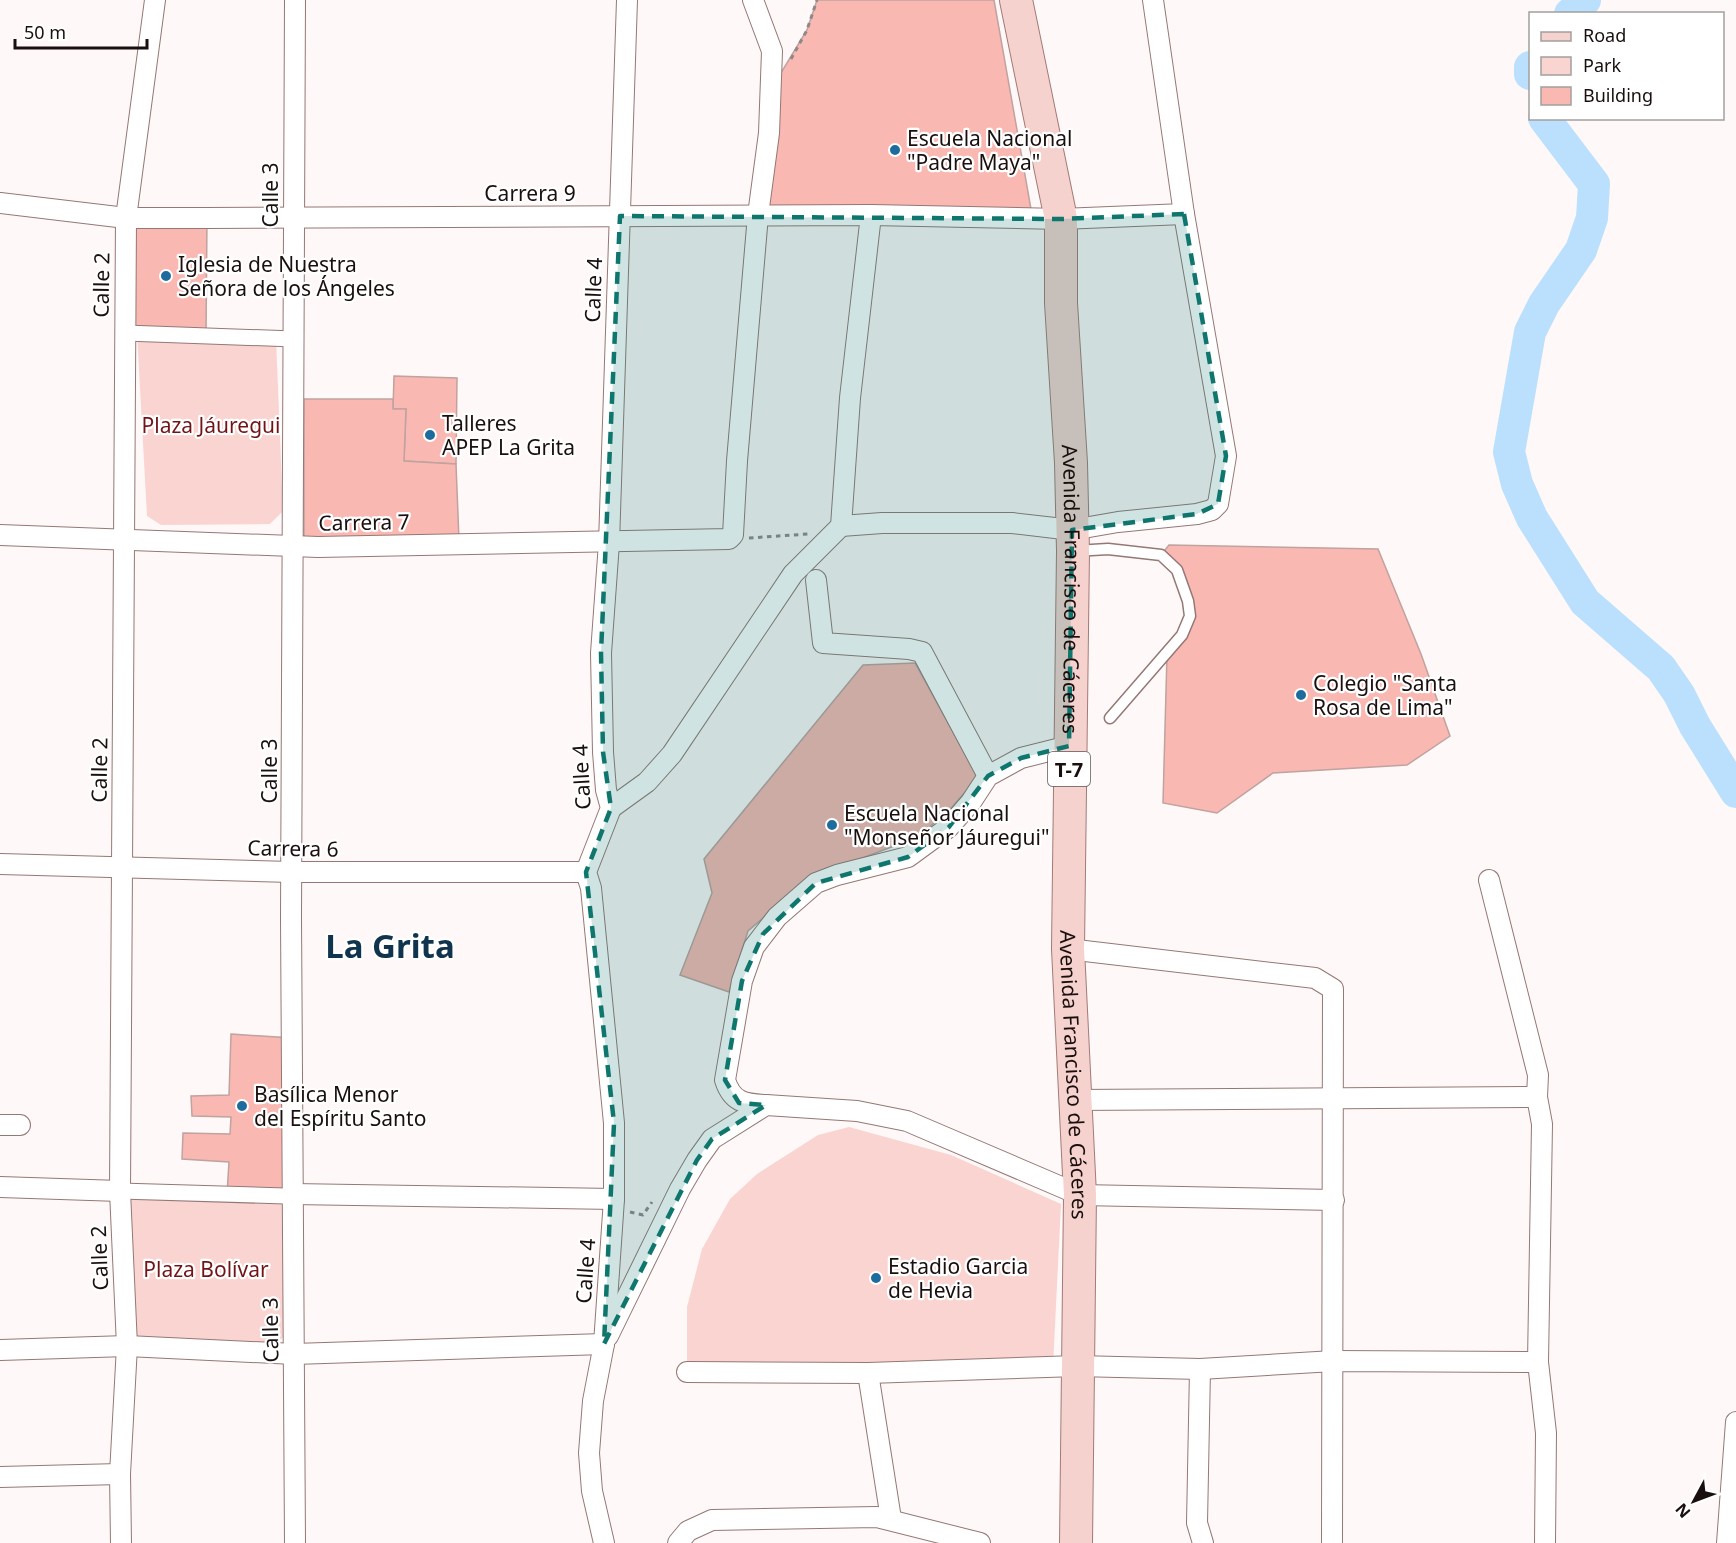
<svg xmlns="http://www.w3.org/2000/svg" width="1736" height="1543" font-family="'Noto Sans',sans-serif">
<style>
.green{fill:#fad4d0}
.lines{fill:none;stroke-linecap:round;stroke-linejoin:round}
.river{stroke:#bae0fe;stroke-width:32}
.building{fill:#fab8b2;stroke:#c0a29f;stroke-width:1.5}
.service-casing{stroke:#947875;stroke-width:13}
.pedestrian-casing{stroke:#947875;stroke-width:17}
.minor-casing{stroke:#947875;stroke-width:22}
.primary-casing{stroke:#a37a76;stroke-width:34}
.path{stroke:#908887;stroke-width:3;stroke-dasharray:4.5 4.5;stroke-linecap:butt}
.service{stroke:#fff;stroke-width:10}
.pedestrian{stroke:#fff;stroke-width:15}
.minor{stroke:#fff;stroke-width:20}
.primary{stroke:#f5d2ce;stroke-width:32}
.marked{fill:#0f766e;fill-opacity:0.2;stroke:#0f766e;stroke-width:4.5;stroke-dasharray:12 8;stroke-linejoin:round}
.poi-dot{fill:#1e6c9e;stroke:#fff;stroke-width:2}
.labels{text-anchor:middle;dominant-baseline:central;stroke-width:4.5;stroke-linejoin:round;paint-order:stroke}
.shield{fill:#fff;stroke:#5e5756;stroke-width:1.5}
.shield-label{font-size:20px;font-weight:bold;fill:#190f0e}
.poi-label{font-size:21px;fill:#190f0e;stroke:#fff;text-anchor:start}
.street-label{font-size:21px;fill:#190f0e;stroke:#fff}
.park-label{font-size:21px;fill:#721417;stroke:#fff}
.town-label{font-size:33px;font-weight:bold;fill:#10344d;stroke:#fff}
</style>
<rect width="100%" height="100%" fill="#fff8f8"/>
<g class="green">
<polygon points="137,333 276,339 283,511 270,524 161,525 147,516"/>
<polygon points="849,1127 951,1155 1061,1204 1053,1366 687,1372 687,1307 702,1249 730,1199 757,1174 818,1135"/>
<polygon points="128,1191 285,1196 284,1337 268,1348 139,1342 131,1333"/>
</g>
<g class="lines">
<g class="river">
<polyline points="1570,14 1585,0"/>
<polyline points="1530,67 1530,74"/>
<polyline points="1544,118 1594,184 1592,218 1581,250 1544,304 1530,332 1509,452 1517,484 1532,518 1585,602 1661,668 1679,694 1695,726 1736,792"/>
</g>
</g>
<g class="building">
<polygon points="817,0 994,0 1031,209 768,210 770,91 807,30"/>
<polygon points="126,218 207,218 206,336 125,333"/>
<polygon points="394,376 457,378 456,464 404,461 406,409 393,409"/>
<polygon points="304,399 393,399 393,409 406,409 404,461 456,464 459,540 304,539"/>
<polygon points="1169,545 1378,549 1421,654 1450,736 1407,765 1273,773 1217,813 1163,803 1167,654 1190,616 1177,570 1161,555"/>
<polygon points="915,663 978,777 948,812 915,838 810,878 776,907 748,931 729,992 680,975 712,893 704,859 863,665"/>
<polygon points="231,1034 292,1038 292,1194 227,1194 229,1162 182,1159 183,1133 230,1134 231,1117 192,1116 191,1096 229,1095"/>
</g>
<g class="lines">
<g class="service-casing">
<polyline id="service" points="1075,551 1108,549 1161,555 1177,570 1188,601 1190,616 1182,635 1110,718"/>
</g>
<g class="pedestrian-casing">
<g id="pedestrian">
<polyline points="125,333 294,339"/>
<polyline points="120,1191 285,1196 292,1194"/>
</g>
</g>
<g class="minor-casing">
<g id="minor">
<polyline points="0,203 126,218 207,218 871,215 1061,219 1184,214"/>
<polyline points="841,526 882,523 1012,523 1072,530 1118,522 1197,514 1212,510 1218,504 1226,456 1184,214 1153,0"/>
<polyline points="0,535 318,547 729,539 733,535 737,461 758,215 769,133 772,51 753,0"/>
<polyline points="816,580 823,643 909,649 922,652 988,776"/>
<polyline points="611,808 647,782 672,754 793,574 841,526 850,398 871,215"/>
<polyline points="0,864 292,872 586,872"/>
<polyline points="1489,880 1538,1075 1537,1097 1542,1124 1538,1362 1546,1433 1545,1543"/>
<polyline points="1068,949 1315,978 1333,989 1332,1543"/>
<polyline points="1075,1100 1537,1097"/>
<path d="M766,1105C744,1104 732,1102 725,1080L742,981L754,947L777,917L816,883L837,875L908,857L949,827L971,802L988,776L1021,758L1069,746"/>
<polyline points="0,1125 20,1125"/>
<polyline points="0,1187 120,1191"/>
<polyline points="292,1194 614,1199"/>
<polyline points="608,1336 680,1189 697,1160 712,1139 766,1105 857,1111 907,1121 1080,1195 1334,1200"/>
<polyline points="0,1350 127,1346 294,1354 604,1344"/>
<polyline points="1200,1369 1197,1523 1203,1543"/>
<polyline points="687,1372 868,1373 1077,1366 1200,1369 1334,1361 1538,1362"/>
<polyline points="868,1373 891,1519"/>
<polyline points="0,1477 120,1474"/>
<polyline points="121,1543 120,1474 127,1346 120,1191 126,218 155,0"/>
<polyline points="295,1543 291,918 295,0"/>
<polyline points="604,1543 592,1491 589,1453 593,1401 604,1344 614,1199 614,1123 591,888 586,872 611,808 606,790 603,752 601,653 609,543 627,0"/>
<polyline points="678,1543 688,1531 712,1520 877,1517 980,1543"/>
<polyline points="1727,1543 1736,1422"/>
</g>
</g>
<g class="primary-casing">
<g id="primary">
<path id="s1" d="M1016,0L1061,219V303L1071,463L1073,551L1068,949L1080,1195L1076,1543"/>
</g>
</g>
<g class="path">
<polyline points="791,59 807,30 817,0"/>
<polyline points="749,538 808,534"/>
<polyline points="630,1212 643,1215 652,1202"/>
</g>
<use href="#service" class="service"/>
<use href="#pedestrian" class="pedestrian"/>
<use href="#minor" class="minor"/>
<use href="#primary" class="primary"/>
</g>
<path class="marked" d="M1184,214L1226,456L1218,504L1197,514L1072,530L1069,746L1021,758L988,776L949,827L908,857L816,883L763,934L742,981L725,1080L739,1103L766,1105L712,1139L697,1160L604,1344L614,1123L586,872L611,808L603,752L601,653L620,216L1061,219Z"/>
<g class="poi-dot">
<circle cx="895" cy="150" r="6"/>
<circle cx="166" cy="276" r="6"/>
<circle cx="430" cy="435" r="6"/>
<circle cx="1301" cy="695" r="6"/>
<circle cx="832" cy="825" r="6"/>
<circle cx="242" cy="1106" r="6"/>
<circle cx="876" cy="1278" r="6"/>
</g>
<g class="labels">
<rect class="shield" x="1048" y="752" width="42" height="34" rx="4.5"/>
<g class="shield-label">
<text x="1069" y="769">T-7</text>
</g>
<g class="poi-label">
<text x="907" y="138">Escuela Nacional<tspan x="907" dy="24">"Padre Maya"</tspan></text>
<text x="178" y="264">Iglesia de Nuestra<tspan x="178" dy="24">Señora de los Ángeles</tspan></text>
<text x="442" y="423">Talleres<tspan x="442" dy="24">APEP La Grita</tspan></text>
<text x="1313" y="683">Colegio "Santa<tspan x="1313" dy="24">Rosa de Lima"</tspan></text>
<text x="844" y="813">Escuela Nacional<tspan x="844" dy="24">"Monseñor Jáuregui"</tspan></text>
<text x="254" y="1094">Basílica Menor<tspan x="254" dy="24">del Espíritu Santo</tspan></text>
<text x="888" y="1266">Estadio Garcia<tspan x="888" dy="24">de Hevia</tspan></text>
</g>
<g class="street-label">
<text x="530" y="193">Carrera 9</text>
<text transform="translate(270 195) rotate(-90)">Calle 3</text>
<text transform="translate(101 285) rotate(-89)">Calle 2</text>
<text transform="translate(593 290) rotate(-88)">Calle 4</text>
<text transform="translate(364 522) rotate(-1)">Carrera 7</text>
<text stroke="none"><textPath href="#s1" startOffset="594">Avenida Francisco de Cáceres</textPath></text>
<text transform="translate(99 770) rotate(-89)">Calle 2</text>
<text transform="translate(269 771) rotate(-90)">Calle 3</text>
<text transform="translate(581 777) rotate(-93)">Calle 4</text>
<text transform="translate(293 848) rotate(1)">Carrera 6</text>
<text stroke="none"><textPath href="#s1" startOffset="1080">Avenida Francisco de Cáceres</textPath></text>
<text transform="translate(99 1258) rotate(-92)">Calle 2</text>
<text transform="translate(585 1271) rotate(-86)">Calle 4</text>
<text transform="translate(270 1330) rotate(-91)">Calle 3</text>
</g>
<g class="park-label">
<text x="211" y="425">Plaza Jáuregui</text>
<text x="206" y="1269">Plaza Bolívar</text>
</g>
<g class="town-label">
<text x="390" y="945">La Grita</text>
</g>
</g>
<rect x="1529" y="12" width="195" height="108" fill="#ffffff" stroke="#a39f9f" stroke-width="1.5"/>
<rect x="1541" y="32" width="30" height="9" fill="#f5d2ce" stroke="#a39f9f" stroke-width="1.5"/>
<text x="1583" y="42" font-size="18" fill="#190f0e">Road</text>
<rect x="1541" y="57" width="30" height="18" fill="#fad4d0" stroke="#a39f9f" stroke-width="1.5"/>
<text x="1583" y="72" font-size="18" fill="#190f0e">Park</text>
<rect x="1541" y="87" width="30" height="18" fill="#fab8b2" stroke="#a39f9f" stroke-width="1.5"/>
<text x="1583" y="102" font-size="18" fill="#190f0e">Building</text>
<g transform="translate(1694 1501) rotate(229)" stroke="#ffffff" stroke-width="4.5" paint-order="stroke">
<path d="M0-4.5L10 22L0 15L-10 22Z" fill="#190f0e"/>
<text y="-9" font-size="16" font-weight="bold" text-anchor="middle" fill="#190f0e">N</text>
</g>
<path d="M15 39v9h132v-9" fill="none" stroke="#190f0e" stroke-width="3"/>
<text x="24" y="39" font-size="18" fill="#190f0e" stroke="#ffffff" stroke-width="4.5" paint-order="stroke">50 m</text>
</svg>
